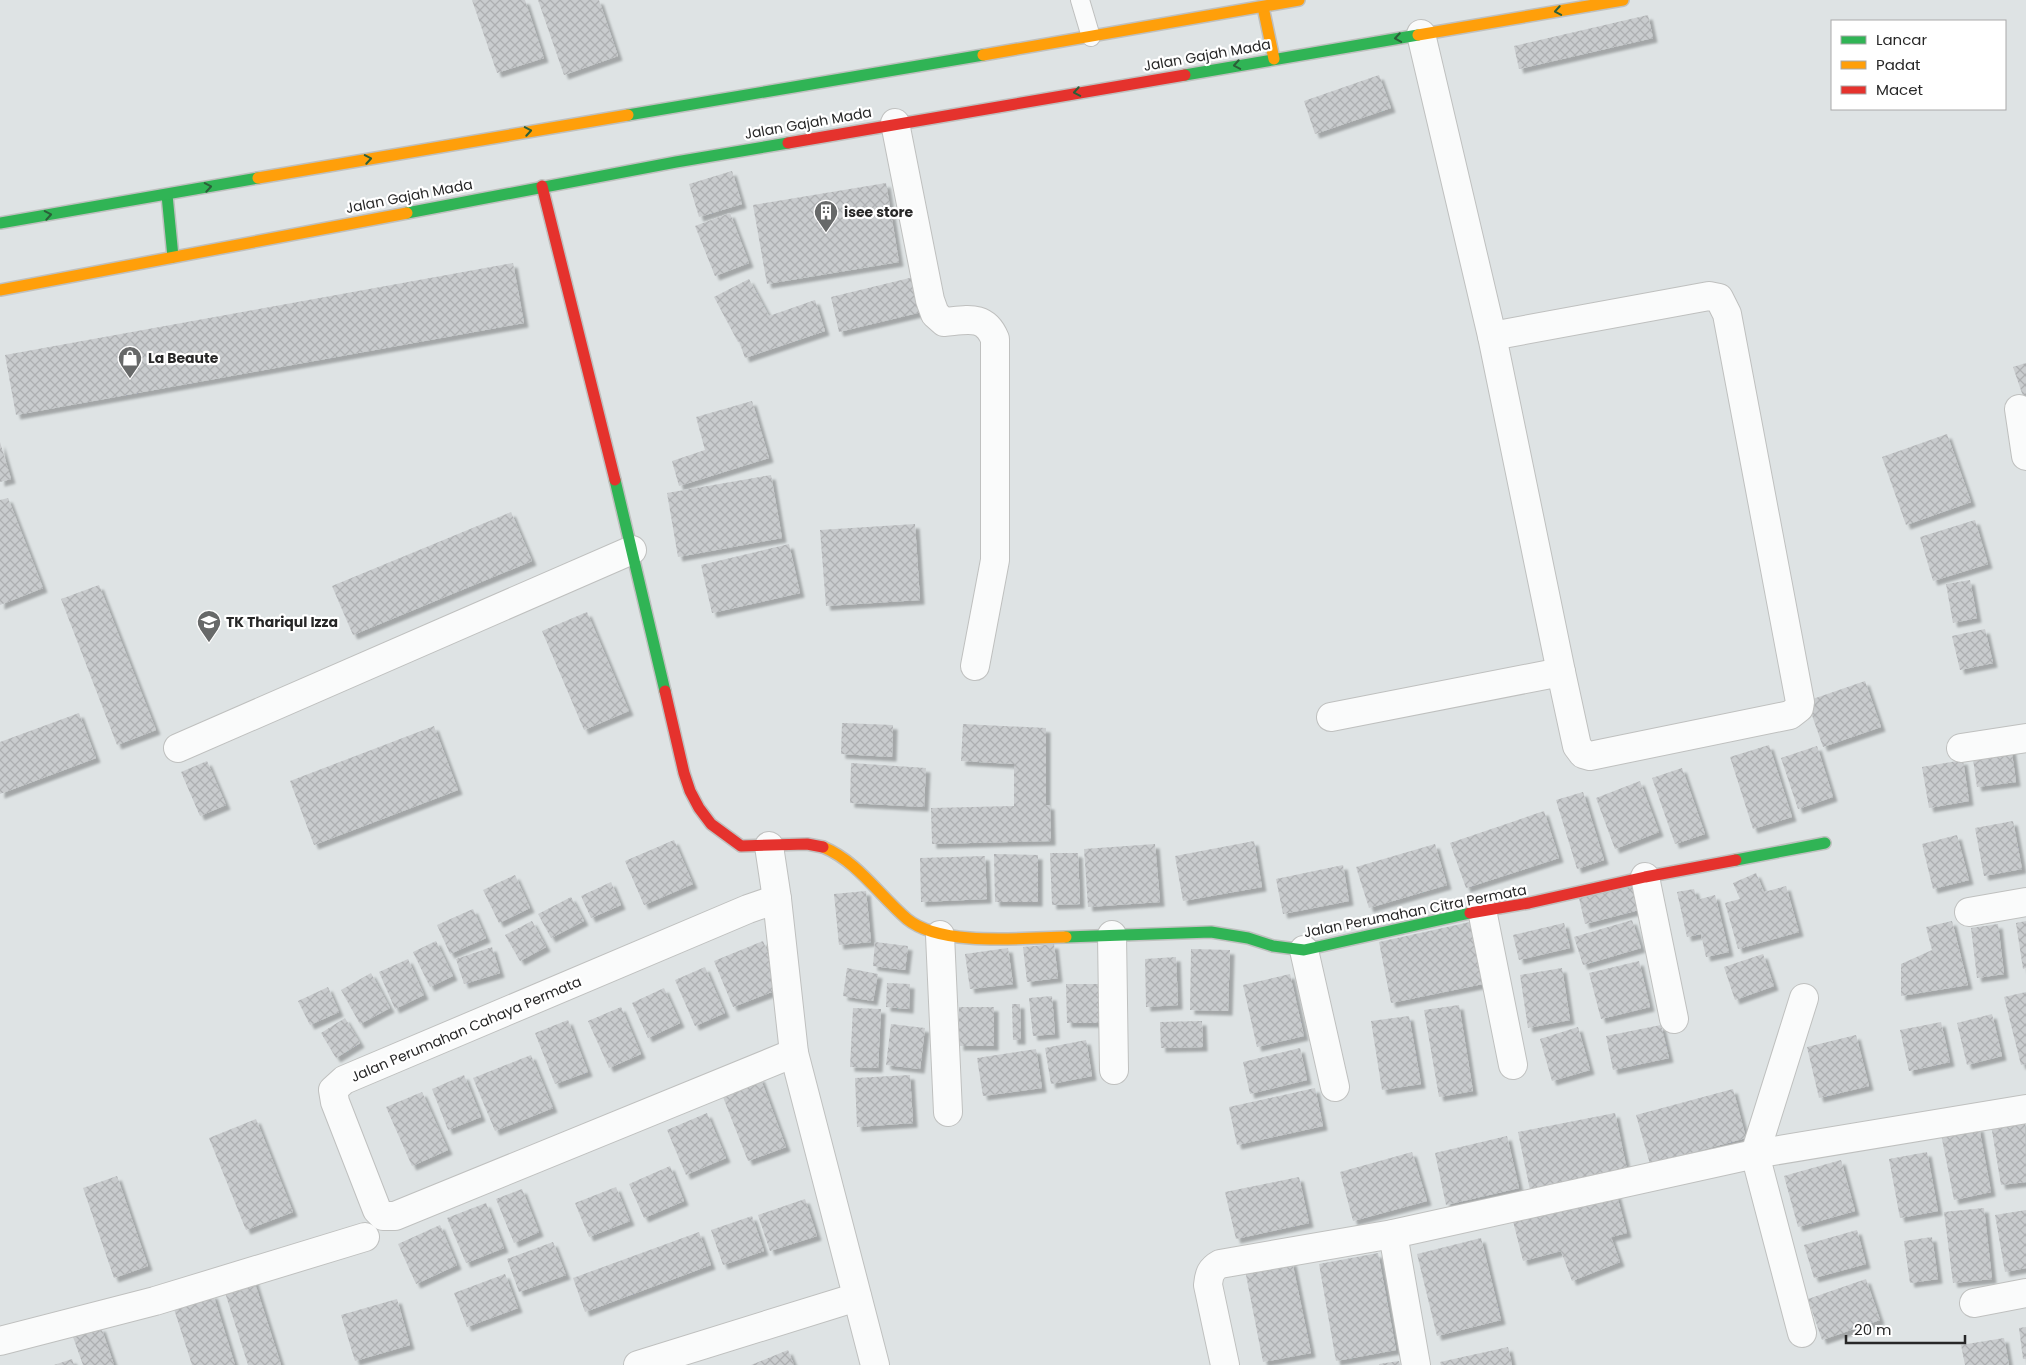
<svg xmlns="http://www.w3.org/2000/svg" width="2026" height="1365" font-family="Poppins,sans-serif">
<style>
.building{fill:url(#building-cross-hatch);filter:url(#shadow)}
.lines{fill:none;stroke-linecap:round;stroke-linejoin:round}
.lane-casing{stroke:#bfc0bf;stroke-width:20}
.street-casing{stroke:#bfc0bf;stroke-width:30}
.fast-casing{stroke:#bfc0bf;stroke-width:14}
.slow-casing{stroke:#bfc0bf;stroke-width:14}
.jam-casing{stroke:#bfc0bf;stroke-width:14}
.lane{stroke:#fafbfb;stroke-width:18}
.street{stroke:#fafbfb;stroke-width:28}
.fast{stroke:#30b455;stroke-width:11}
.slow{stroke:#ff9f0a;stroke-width:11}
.jam{stroke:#e5322d;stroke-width:11}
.oneway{stroke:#2b5f39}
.labels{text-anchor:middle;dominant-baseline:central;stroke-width:4.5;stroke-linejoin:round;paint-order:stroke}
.street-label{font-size:14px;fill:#272727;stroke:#fff}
.poi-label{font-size:14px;font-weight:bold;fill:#272727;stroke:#fff;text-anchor:start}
</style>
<defs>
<pattern id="building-cross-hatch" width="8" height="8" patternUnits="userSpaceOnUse" patternTransform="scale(1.25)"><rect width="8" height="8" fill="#c9ccce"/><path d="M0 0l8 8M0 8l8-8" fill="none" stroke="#adafb1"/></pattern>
<filter id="shadow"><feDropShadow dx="4.5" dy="4.5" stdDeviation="1" flood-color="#0004"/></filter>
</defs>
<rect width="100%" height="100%" fill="#dee3e4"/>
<g class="building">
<polygon points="472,0 525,0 544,58 497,73"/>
<polygon points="538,0 599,0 618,56 564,75"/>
<polygon points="1648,15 1653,38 1519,69 1514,46"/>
<polygon points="1379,75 1391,108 1315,134 1304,101"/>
<polygon points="732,171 742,204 699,217 689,184"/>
<polygon points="886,183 899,262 767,284 753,205"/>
<polygon points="730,213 749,263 715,276 695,226"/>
<polygon points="513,263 524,323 16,415 5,355"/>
<polygon points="922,275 930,310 839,332 831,297"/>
<polygon points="749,279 769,316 815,300 825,331 745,358 739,341 738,342 714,297"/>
<polygon points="2026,363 2026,405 2013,367"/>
<polygon points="752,401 769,458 679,486 672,461 705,450 696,417"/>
<polygon points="1947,434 1971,502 1906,525 1882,457"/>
<polygon points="0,442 11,479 0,482"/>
<polygon points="771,475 782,538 678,557 667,493"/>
<polygon points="8,498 43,588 0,605 0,500"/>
<polygon points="511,512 532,561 353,635 332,586"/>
<polygon points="1975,520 1988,564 1933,581 1920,537"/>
<polygon points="915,524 920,600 826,606 820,530"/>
<polygon points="789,544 800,593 712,613 701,565"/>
<polygon points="1970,580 1977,618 1953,623 1946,584"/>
<polygon points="99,585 156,730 117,745 61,599"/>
<polygon points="587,612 629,711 584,730 542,631"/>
<polygon points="1985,629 1993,663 1960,670 1952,636"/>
<polygon points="1865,681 1881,727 1823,747 1807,701"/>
<polygon points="79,713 96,758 0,794 0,742"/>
<polygon points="842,723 893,725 892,757 841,754"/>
<polygon points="963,724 1046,728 1046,805 1050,805 1051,841 932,844 931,808 1014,806 1014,764 961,761"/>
<polygon points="434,726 458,790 314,845 290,781"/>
<polygon points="1769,745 1792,817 1753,829 1730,757"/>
<polygon points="1817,746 1833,797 1798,809 1781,758"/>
<polygon points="2011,746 2016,782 1977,787 1972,752"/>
<polygon points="1963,760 1969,801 1929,808 1922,767"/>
<polygon points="207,761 226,805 200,816 181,772"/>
<polygon points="851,763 926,768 924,807 850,803"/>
<polygon points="1682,768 1705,834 1675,844 1652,778"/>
<polygon points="1640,781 1659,832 1615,849 1596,798"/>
<polygon points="1583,792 1604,860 1577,869 1556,800"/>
<polygon points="1544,811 1559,858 1466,888 1450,843"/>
<polygon points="2013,821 2022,869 1984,876 1975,828"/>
<polygon points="1957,835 1969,880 1933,889 1922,844"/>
<polygon points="674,840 693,884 644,905 625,861"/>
<polygon points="1254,841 1262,887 1183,901 1175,856"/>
<polygon points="1155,844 1160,902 1088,907 1084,849"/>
<polygon points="1435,844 1447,885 1369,908 1356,867"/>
<polygon points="1050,853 1078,853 1080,904 1052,905"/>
<polygon points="994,854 1038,855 1038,902 995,902"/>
<polygon points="985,856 987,899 921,902 920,858"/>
<polygon points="1343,865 1349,901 1283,914 1276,879"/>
<polygon points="1756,873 1764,892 1786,886 1799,932 1738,949 1725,903 1740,899 1733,883"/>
<polygon points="515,875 530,908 499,923 483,890"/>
<polygon points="611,882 621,905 591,918 581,896"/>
<polygon points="1632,885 1639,910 1585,924 1579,898"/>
<polygon points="1694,889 1697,900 1715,895 1729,952 1706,957 1701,934 1687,937 1677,892"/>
<polygon points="866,891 871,942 839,945 834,894"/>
<polygon points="571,897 584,921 551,938 538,914"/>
<polygon points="473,909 486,938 450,954 437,925"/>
<polygon points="1632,920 1641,948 1583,965 1574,937"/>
<polygon points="532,921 546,947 520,961 505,935"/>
<polygon points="1952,921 1968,985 1901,996 1901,964 1932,950 1926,927"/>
<polygon points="2026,921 2026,968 2023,969 2016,923"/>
<polygon points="1470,922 1483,984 1391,1003 1379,942"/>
<polygon points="1564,923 1570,948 1519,960 1513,935"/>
<polygon points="1998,924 2004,974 1977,978 1971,928"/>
<polygon points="436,941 453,976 430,987 413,952"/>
<polygon points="763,941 782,988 733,1007 714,961"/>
<polygon points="875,942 908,946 905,970 873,966"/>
<polygon points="1054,944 1058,978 1027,982 1023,947"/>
<polygon points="492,947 500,973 464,984 456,959"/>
<polygon points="1008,948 1013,984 970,989 965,954"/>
<polygon points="1191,949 1230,950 1228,1011 1190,1010"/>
<polygon points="1763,954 1774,986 1735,1000 1724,967"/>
<polygon points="1176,957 1178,1005 1146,1007 1145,959"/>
<polygon points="408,959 424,995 395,1009 379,972"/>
<polygon points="1639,961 1650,1007 1601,1019 1589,973"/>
<polygon points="705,967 725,1013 695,1026 675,980"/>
<polygon points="847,968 878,974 873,1001 843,996"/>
<polygon points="1562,968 1570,1020 1528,1028 1520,975"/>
<polygon points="371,973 390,1008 360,1024 341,990"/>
<polygon points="1290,974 1304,1036 1257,1047 1243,985"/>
<polygon points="887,983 910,984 909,1009 886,1007"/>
<polygon points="1066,984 1100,984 1101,1023 1067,1023"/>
<polygon points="328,987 339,1012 310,1025 298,1001"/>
<polygon points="664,988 680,1023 648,1038 632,1003"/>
<polygon points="2026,992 2026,1064 2021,1065 2004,997"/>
<polygon points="1052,996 1055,1034 1033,1036 1029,998"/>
<polygon points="1012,1004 1020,1004 1021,1040 1013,1040"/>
<polygon points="1459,1005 1473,1091 1439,1097 1424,1010"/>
<polygon points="621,1007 641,1054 609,1068 588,1021"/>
<rect x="959" y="1007" width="35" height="39"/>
<polygon points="853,1008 881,1009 878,1068 850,1067"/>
<polygon points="1992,1014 2002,1056 1967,1065 1957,1023"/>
<polygon points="1409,1016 1421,1084 1382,1090 1371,1021"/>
<polygon points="345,1018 360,1043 336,1058 321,1033"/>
<polygon points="568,1020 588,1072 555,1084 535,1033"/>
<polygon points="1202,1021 1203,1047 1161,1048 1160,1022"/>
<polygon points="1941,1022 1950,1062 1909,1071 1900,1030"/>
<polygon points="891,1024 925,1028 920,1069 886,1065"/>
<polygon points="1661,1025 1669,1058 1613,1070 1606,1036"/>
<polygon points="1578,1027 1590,1070 1552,1081 1540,1039"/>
<polygon points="1856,1035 1869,1086 1819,1098 1807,1047"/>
<polygon points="1086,1040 1092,1076 1051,1084 1045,1048"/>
<polygon points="1300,1048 1307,1080 1250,1094 1243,1062"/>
<polygon points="1036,1049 1042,1088 983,1096 977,1058"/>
<polygon points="531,1055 553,1108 495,1131 473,1078"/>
<polygon points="464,1075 481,1117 448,1130 432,1089"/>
<polygon points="910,1075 913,1123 857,1127 855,1078"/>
<polygon points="760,1077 786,1147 748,1161 721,1092"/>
<polygon points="1315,1088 1323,1126 1237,1145 1229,1107"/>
<polygon points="1733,1089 1746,1138 1650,1164 1636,1115"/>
<polygon points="422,1092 448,1150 412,1166 386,1107"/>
<polygon points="707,1113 726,1158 686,1175 667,1130"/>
<polygon points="1615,1113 1627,1170 1530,1190 1518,1132"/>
<polygon points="256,1119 293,1212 246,1230 209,1138"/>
<polygon points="2025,1120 2026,1182 2001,1185 1991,1125"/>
<polygon points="1979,1127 1991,1192 1954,1200 1941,1134"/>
<polygon points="1507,1136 1519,1188 1446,1205 1435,1153"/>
<polygon points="1412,1152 1427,1201 1353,1221 1340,1172"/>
<polygon points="1927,1152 1938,1211 1900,1218 1889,1159"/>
<polygon points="1841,1160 1855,1211 1798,1227 1784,1176"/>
<polygon points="670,1166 684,1201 644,1218 629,1184"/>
<polygon points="117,1176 148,1266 114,1278 83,1188"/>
<polygon points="1299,1177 1309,1223 1236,1239 1225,1192"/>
<polygon points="616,1187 630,1221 589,1237 575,1203"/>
<polygon points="522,1189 539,1232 514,1243 496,1199"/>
<polygon points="1616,1192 1627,1233 1611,1237 1620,1262 1572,1281 1561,1251 1523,1261 1513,1221"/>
<polygon points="805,1199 817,1236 770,1251 758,1215"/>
<polygon points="486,1203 504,1248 466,1263 447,1218"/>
<polygon points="1984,1208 1992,1279 1953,1283 1944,1212"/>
<polygon points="2026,1210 2026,1268 2005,1272 1995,1215"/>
<polygon points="752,1216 764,1251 723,1265 711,1230"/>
<polygon points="440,1225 457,1265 416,1284 398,1244"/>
<polygon points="1857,1230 1866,1264 1814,1278 1804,1245"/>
<polygon points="699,1232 711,1265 585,1312 573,1278"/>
<polygon points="1932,1237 1938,1279 1910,1283 1904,1241"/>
<polygon points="1481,1238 1501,1320 1437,1336 1417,1254"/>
<polygon points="553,1242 566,1275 519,1292 507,1259"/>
<polygon points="1378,1253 1396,1350 1336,1361 1319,1264"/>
<polygon points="1292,1261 1311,1353 1263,1362 1245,1270"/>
<polygon points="252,1274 281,1365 248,1365 222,1283"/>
<polygon points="505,1274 518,1308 467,1327 454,1293"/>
<polygon points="1866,1279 1880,1320 1822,1340 1808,1299"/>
<polygon points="213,1294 235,1365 192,1365 173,1306"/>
<polygon points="397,1299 410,1345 355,1361 341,1315"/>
<polygon points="101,1327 114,1365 83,1365 73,1337"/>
<polygon points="2026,1327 2026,1359 2023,1359 2019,1328"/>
<polygon points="2004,1338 2009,1365 1965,1365 1961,1345"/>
<polygon points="1508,1347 1512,1365 1441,1365 1440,1362"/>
<polygon points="788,1350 794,1365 751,1365"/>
<polygon points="72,1359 74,1365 54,1365"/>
<polygon points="1399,1361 1400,1365 1379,1365 1379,1364"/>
</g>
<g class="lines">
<g class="lane-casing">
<polyline id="lane" points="1080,0 1091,37"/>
</g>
<g class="street-casing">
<g id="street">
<path d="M895,123L930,300L935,314L944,322C967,320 985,314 995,339V560L975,666"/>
<polyline points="1492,336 1709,296 1719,298 1727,314 1800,702 1799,708 1790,715 1590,756 1583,754 1577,746 1561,672"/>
<polyline points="2019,409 2026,456"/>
<polyline points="1331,717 1561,672 1492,336 1421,34"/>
<polyline points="178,748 632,550"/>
<polyline points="1961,748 2026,738"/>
<polyline points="769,846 777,899 794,1053 875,1365"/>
<polyline points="1645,877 1674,1019"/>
<polyline points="777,899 748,909 344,1080 333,1090 335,1102 377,1210 383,1216 395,1216 794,1053"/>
<polyline points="1482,910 1513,1065"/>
<polyline points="1969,912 2026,902"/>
<polyline points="940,935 948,1112"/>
<polyline points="1112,935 1114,1070"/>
<polyline points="1304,950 1335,1087"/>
<polyline points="1393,1234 1416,1365"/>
<polyline points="1974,1303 2026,1293"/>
<polyline points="1802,1333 1755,1154 1804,998"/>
<polyline points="0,1341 155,1301 365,1237"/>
<polyline points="638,1365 857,1297"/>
<path d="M1225,1365L1208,1285C1209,1274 1211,1269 1220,1264L1393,1234L1755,1154L2026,1109"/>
</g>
</g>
<g class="fast-casing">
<g id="fast">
<polyline points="1185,75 1418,35"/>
<polyline points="628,115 983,55"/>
<polyline points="167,195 173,257"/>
<polyline points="407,213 676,162 788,143"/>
<polyline points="0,223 258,178"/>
<polyline points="615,480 665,691"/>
<polyline points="1736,860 1825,843"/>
<polyline points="1066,937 1211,932 1248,938 1273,946 1304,950 1470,913"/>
</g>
</g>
<g class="slow-casing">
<g id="slow">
<polyline points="1263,7 1274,59"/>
<polyline points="1418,35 1623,0"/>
<polyline points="983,55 1299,0"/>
<polyline points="258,178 628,115"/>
<polyline points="0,290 407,213"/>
<path d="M823,847C857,861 879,895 907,919C941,947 1023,938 1066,937"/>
</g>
</g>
<g class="jam-casing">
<g id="jam">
<polyline points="788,143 1185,75"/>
<polyline points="542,186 615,480"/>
<polyline points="665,691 684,773 690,791 699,808 711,824 741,846 807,844 823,847"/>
<polyline points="1470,913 1529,903 1645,877 1736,860"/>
</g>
</g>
<use href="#lane" class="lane"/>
<use href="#street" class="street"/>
<use href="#fast" class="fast"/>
<use href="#slow" class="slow"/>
<use href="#jam" class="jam"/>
</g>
<defs><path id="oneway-chevron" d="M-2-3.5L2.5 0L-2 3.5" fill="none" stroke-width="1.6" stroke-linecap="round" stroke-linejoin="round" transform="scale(1.25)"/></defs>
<g class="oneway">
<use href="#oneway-chevron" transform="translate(1558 11) rotate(170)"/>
<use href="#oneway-chevron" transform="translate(1398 38) rotate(171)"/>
<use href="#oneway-chevron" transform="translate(1237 65) rotate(170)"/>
<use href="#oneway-chevron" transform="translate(1077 92) rotate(170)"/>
<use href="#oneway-chevron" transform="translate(528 131) rotate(-10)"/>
<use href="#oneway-chevron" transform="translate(368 159) rotate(-10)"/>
<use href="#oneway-chevron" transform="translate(208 187) rotate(-10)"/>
<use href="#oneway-chevron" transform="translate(48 215) rotate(-10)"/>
</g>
<defs>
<g id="building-pin" transform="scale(1.25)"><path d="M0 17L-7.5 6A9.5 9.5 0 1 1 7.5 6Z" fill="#676969" stroke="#fff"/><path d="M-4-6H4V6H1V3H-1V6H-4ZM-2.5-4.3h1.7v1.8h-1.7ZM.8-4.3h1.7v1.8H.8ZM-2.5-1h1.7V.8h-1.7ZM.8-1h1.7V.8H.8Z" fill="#fff"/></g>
<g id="shop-pin" transform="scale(1.25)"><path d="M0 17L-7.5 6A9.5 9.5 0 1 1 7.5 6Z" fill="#676969" stroke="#fff"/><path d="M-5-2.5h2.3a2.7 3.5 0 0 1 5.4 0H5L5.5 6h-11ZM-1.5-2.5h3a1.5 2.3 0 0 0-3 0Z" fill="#fff"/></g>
<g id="school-pin" transform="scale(1.25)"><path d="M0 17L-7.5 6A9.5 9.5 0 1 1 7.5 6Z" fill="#676969" stroke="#fff"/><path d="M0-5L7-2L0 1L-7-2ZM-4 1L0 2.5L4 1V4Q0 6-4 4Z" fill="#fff"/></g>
</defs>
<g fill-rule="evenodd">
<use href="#building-pin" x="826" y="212"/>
<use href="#shop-pin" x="130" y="358"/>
<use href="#school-pin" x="209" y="622"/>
</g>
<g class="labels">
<g class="street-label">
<text transform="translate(1207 55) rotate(-10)">Jalan Gajah Mada</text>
<text transform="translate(808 123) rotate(-10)">Jalan Gajah Mada</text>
<text transform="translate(409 196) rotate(-11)">Jalan Gajah Mada</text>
<text transform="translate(1415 911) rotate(-11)">Jalan Perumahan Citra Permata</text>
<text transform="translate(466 1029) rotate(-23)">Jalan Perumahan Cahaya Permata</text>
</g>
<g class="poi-label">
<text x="844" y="212">isee store</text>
<text x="148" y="358">La Beaute</text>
<text x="226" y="622">TK Thariqul Izza</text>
</g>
</g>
<rect x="1831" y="20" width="175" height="90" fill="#ffffff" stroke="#a9a9a9"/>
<rect x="1841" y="36" width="25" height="8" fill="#30b455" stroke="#a9a9a9"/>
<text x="1876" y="45" font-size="15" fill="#272727">Lancar</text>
<rect x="1841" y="61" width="25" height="8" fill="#ff9f0a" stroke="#a9a9a9"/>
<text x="1876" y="70" font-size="15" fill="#272727">Padat</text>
<rect x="1841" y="86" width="25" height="8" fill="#e5322d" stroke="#a9a9a9"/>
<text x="1876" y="95" font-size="15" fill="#272727">Macet</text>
<path d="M1846 1335v8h119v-8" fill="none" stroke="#272727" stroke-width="2.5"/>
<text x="1854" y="1335" font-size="15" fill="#272727" stroke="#ffffff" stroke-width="4" paint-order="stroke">20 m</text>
</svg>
